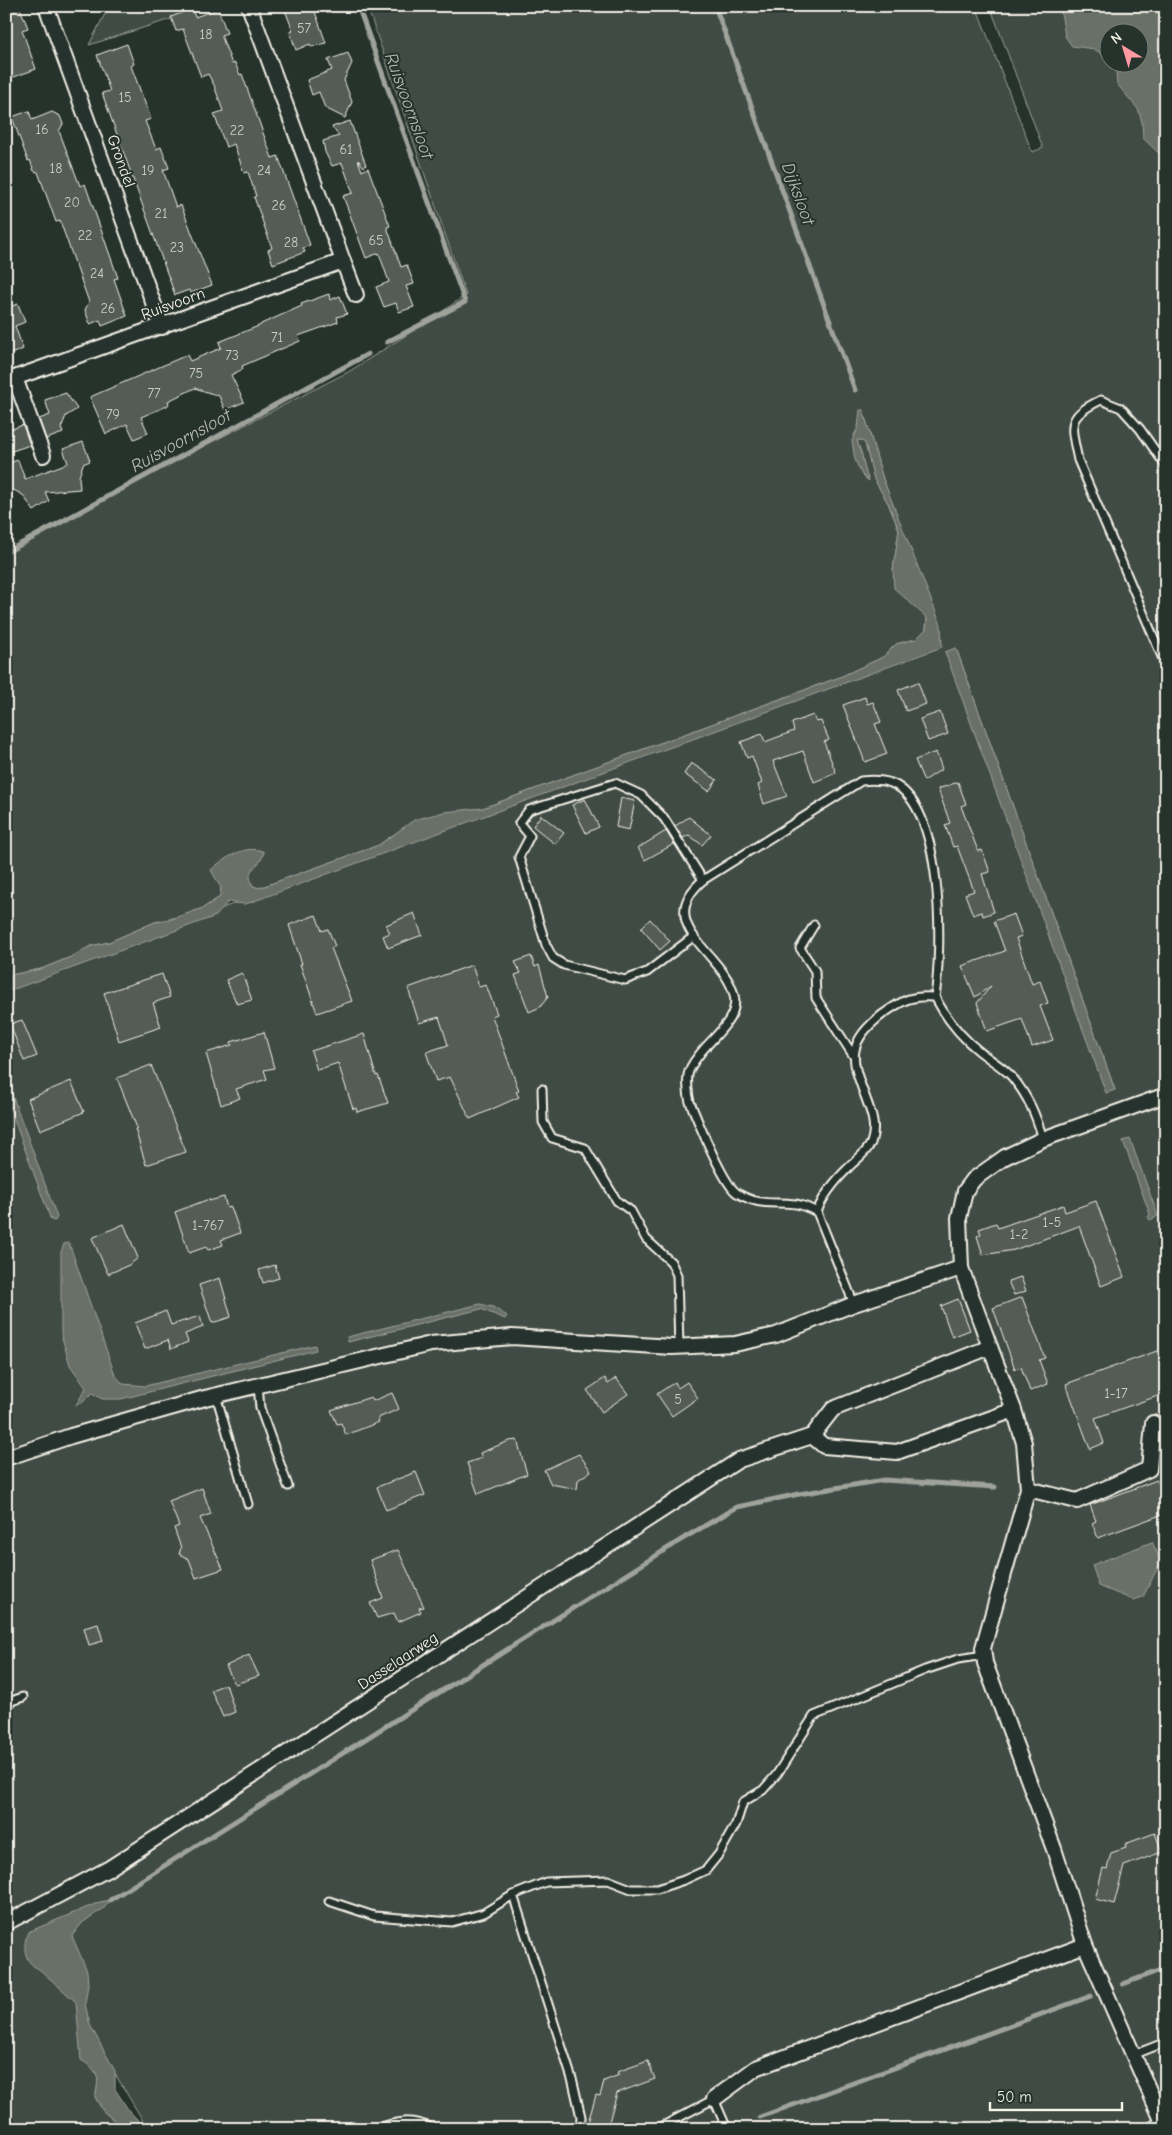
<svg xmlns="http://www.w3.org/2000/svg" width="1172" height="2135" font-family="'Comic Neue',sans-serif">
<style>
.green{fill:#414b45;stroke:#9a9e96;fill-rule:evenodd}
.water{fill:#676f68;stroke:#9fa39b}
.lines{fill:none;stroke-linecap:round;stroke-linejoin:round}
.stream{stroke:#9fa39b;stroke-width:5}
.building{fill:#525c55;stroke:#f4f1e8}
.service-casing{stroke:#f4f1e8;stroke-width:11}
.minor-casing{stroke:#f4f1e8;stroke-width:18}
.service{stroke:#26332d;stroke-width:7}
.minor{stroke:#26332d;stroke-width:14}
.labels{text-anchor:middle;dominant-baseline:central;stroke-width:4;stroke-linejoin:round;paint-order:stroke}
.number-label{font-size:14px;fill:#ccccc3}
.street-label{font-size:16px;fill:#f4f1e8;stroke:#26332d}
.water-label{font-size:18px;font-style:italic;fill:#bcbdb5;stroke:#26332d}
</style>
<rect width="100%" height="100%" fill="#26332d"/>
<filter id="ink" filterUnits="userSpaceOnUse"><feTurbulence type="fractalNoise" baseFrequency=".02" numOctaves="2"/><feDisplacementMap in="SourceGraphic" scale="10" xChannelSelector="R" yChannelSelector="G"/><feConvolveMatrix kernelMatrix="1 2 1 2 8 2 1 2 1" color-interpolation-filters="sRGB"/></filter>
<g filter="url(#ink)">
<g class="green">
<polygon points="109,6 212,6 89,45"/>
<path d="M367,6H976L1032,152L1043,148L990,6H1166V2129H148L84,2022L94,2068L99,2081L95,2097L103,2111L124,2129H6V987L942,645L883,479L863,410L858,428L854,435L862,475L868,480C865,472 864,464 862,456C861,450 858,446 857,440H861L865,443L874,479L888,503L899,530L893,570L927,618L926,629L916,639L896,644L883,657L840,677L483,808C444,812 410,820 379,845L259,888L253,886C246,872 250,872 260,861L221,888L220,897L203,908L182,916L155,922L109,942L91,946L71,957L41,969L6,976V555L206,445L350,371L433,318L466,295ZM1110,32H1140V62H1110ZM956,648L1115,1090L947,652Z"/>
</g>
<g class="water">
<polygon points="1060,6 1166,6 1166,160 1143,138 1142,122 1138,109 1117,84 1116,71 1112,63 1140,62 1140,32 1110,32 1109,58 1094,49 1072,46 1065,36"/>
<path d="M860,410H863L883,479L941,625L942,647L249,903L244,904L228,902L216,916L6,992V976L41,969L71,957L91,946L109,942L155,922L166,921L203,908L220,897L221,888L211,870C223,859 247,843 264,852C260,870 243,866 253,886L259,888L379,845L414,820L444,812L483,808L840,677L883,657L896,644L916,639L926,629L927,618L894,588L893,570L899,530L888,503L874,479L865,443L861,440H857C858,446 861,451 862,456C864,465 865,472 869,481L862,475L855,460L852,441L858,428Z"/>
<polygon points="956,648 1115,1090 1106,1093 945,652"/>
<polygon points="6,1078 57,1217 55,1221 51,1220 6,1098"/>
<polygon points="1130,1139 1158,1216 1150,1220 1148,1217 1150,1214 1123,1141"/>
<polygon points="69,1243 115,1375 123,1384 145,1386 315,1345 316,1350 121,1399 102,1399 92,1393 83,1402 76,1405 86,1388 70,1365 61,1334 61,1252 64,1244"/>
<polygon points="480,1304 493,1307 507,1316 505,1319 481,1309 348,1342 347,1337"/>
<polygon points="1152,1542 1161,1561 1143,1597 1133,1600 1099,1586 1092,1565"/>
<path d="M110,1900L105,1907L82,1923L72,1936L87,1971L88,1984L85,2004L90,2025L115,2071V2089L129,2111L147,2129H124L103,2111L95,2097C100,2076 99,2071 81,2060L76,2002L39,1969C24,1963 22,1946 28,1932L100,1902Z"/>
</g>
<g class="lines">
<g class="stream">
<polyline points="358,6 465,302 387,342"/>
<polyline points="715,6 855,390"/>
<polyline points="6,552 368,354"/>
<polyline points="110,1900 684,1538 737,1507 799,1494 884,1480 995,1487"/>
<polyline points="1123,1984 1166,1968"/>
<polyline points="760,2117 1091,1996"/>
</g>
</g>
<g class="building">
<polygon points="295,6 313,6 326,43 311,47 310,44 296,50 290,32 293,31 285,10"/>
<polygon points="20,8 28,28 22,30 36,69 11,78 6,64 6,13"/>
<polygon points="192,9 195,17 218,9 227,33 221,35 232,64 235,63 240,75 242,74 272,158 278,156 310,245 303,248 305,252 273,264 268,250 272,248 254,197 256,196 248,172 244,173 234,144 226,147 214,114 223,111 214,85 208,74 201,77 183,29 176,31 171,17"/>
<polygon points="127,44 134,64 131,66 151,119 145,121 156,149 161,147 169,168 163,170 176,207 181,205 212,285 191,293 189,290 175,295 102,93 110,91 97,55"/>
<polygon points="348,53 352,63 344,80 352,102 345,118 325,108 319,92 312,95 307,80 332,70 328,60"/>
<polygon points="29,111 32,120 52,112 60,116 63,124 59,131 80,186 85,184 118,278 114,279 127,316 102,326 100,320 90,324 85,310 89,302 60,221 56,222 38,172 34,171 30,160 28,161 12,117"/>
<polygon points="350,121 366,165 364,167 358,160 362,171 368,168 390,226 387,227 401,267 407,265 414,284 406,286 414,307 399,312 396,303 384,307 376,287 389,282 379,253 366,258 343,196 353,193 342,163 332,166 325,152 323,141 339,136 332,127"/>
<polygon points="329,294 330,300 340,296 347,314 337,317 338,322 298,336 300,341 242,366 243,369 231,375 244,402 225,410 219,396 195,388 168,401 169,404 167,406 141,417 148,433 134,439 127,424 106,434 90,397 187,355 190,361 221,348 219,342 261,325 261,324 302,306 301,304"/>
<polygon points="18,304 25,322 15,326 23,349 6,356 6,308"/>
<polygon points="66,393 77,409 66,416 61,428 63,433 46,439 39,419 50,415 45,400"/>
<polygon points="23,425 30,445 9,452 6,445 6,431"/>
<polygon points="83,442 90,461 83,464 79,477 80,489 45,492 49,501 34,511 23,495 6,486 6,464 18,460 25,479 68,463 63,449"/>
<polygon points="918,682 926,704 906,711 898,690"/>
<polygon points="865,697 867,704 873,702 881,722 875,724 887,754 865,762 843,705"/>
<polygon points="940,712 948,734 928,741 920,719"/>
<polygon points="813,715 816,722 821,721 829,740 824,742 836,773 814,782 803,751 773,761 787,796 764,804 758,785 762,783 752,756 747,758 741,742 762,734 765,742 794,731 792,723"/>
<polygon points="936,752 942,769 924,781 915,760"/>
<polygon points="691,763 717,780 709,791 684,774"/>
<polygon points="958,782 966,804 961,806 978,851 982,850 990,872 982,874 994,912 983,916 982,912 973,915 965,894 974,891 957,846 953,847 945,825 950,823 938,789"/>
<polygon points="621,798 635,801 629,830 616,827"/>
<polygon points="585,799 599,827 586,833 572,805"/>
<polygon points="541,815 564,833 555,844 533,826"/>
<polygon points="689,817 711,835 702,845 689,835 683,838 675,826"/>
<polygon points="666,831 674,844 645,860 638,848"/>
<polygon points="414,913 422,935 388,948 383,936 390,933 386,925"/>
<polygon points="1014,914 1022,936 1016,938 1032,984 1040,981 1048,1003 1040,1006 1053,1040 1032,1047 1022,1019 987,1031 977,1003 991,986 975,997 962,966 1005,951 994,921"/>
<polygon points="316,915 322,931 328,929 335,946 331,948 352,1001 317,1013 300,964 302,964 289,925"/>
<polygon points="650,919 670,941 660,950 641,928"/>
<polygon points="531,956 535,967 539,965 548,997 540,1007 529,1012 515,975 521,973 515,962"/>
<polygon points="472,965 479,987 486,985 497,1014 492,1016 519,1091 516,1092 519,1097 470,1119 450,1077 436,1081 426,1052 448,1045 439,1017 419,1023 408,988"/>
<polygon points="242,973 252,1000 237,1004 226,980"/>
<polygon points="162,974 170,997 153,1003 161,1027 119,1041 104,993"/>
<polygon points="22,1020 37,1056 24,1061 10,1024"/>
<polygon points="264,1032 274,1068 264,1070 267,1079 236,1089 240,1098 221,1105 206,1053 232,1045 231,1042"/>
<polygon points="364,1034 376,1076 378,1075 388,1103 357,1112 356,1108 353,1109 338,1063 317,1070 311,1051"/>
<polygon points="151,1065 186,1152 146,1165 135,1129 137,1128 117,1078"/>
<polygon points="71,1081 84,1112 40,1130 28,1099"/>
<polygon points="224,1197 227,1208 231,1207 240,1233 221,1240 223,1245 208,1250 206,1247 189,1253 175,1212 209,1199 209,1201"/>
<polygon points="1096,1201 1124,1277 1101,1286 1079,1226 1014,1250 983,1255 977,1236 981,1234 979,1229 996,1223 998,1228 1063,1205 1065,1212"/>
<polygon points="124,1224 138,1258 129,1265 108,1274 92,1238"/>
<polygon points="275,1265 279,1278 263,1283 259,1270"/>
<polygon points="1021,1277 1026,1291 1014,1295 1008,1281"/>
<polygon points="220,1278 231,1317 212,1323 199,1285"/>
<polygon points="1022,1297 1045,1358 1039,1360 1048,1384 1030,1391 1021,1367 1015,1369 993,1308"/>
<polygon points="958,1299 970,1330 952,1337 941,1306"/>
<polygon points="166,1311 171,1325 200,1316 203,1327 185,1334 188,1342 171,1349 168,1340 145,1349 135,1323"/>
<polygon points="1157,1351 1166,1375 1166,1393 1095,1418 1104,1443 1090,1449 1066,1384"/>
<polygon points="605,1378 608,1384 616,1378 628,1394 602,1412 587,1390"/>
<polygon points="675,1382 678,1388 687,1382 698,1398 672,1416 657,1394"/>
<polygon points="392,1393 399,1409 378,1418 379,1422 346,1435 341,1423 337,1424 331,1410 371,1397 373,1401"/>
<polygon points="517,1440 527,1474 478,1494 467,1463 482,1458 480,1453 509,1441"/>
<polygon points="579,1454 591,1471 578,1480 577,1489 551,1484 544,1470"/>
<polygon points="416,1472 425,1495 386,1510 377,1487"/>
<polygon points="1157,1480 1166,1504 1166,1513 1098,1538 1092,1523 1096,1521 1090,1505"/>
<polygon points="202,1488 211,1514 200,1518 223,1569 196,1578 189,1559 179,1554 181,1548 174,1528 179,1526 169,1501"/>
<polygon points="398,1550 424,1607 419,1608 421,1612 398,1622 394,1613 377,1618 370,1603 383,1598 370,1560"/>
<polygon points="98,1624 103,1641 89,1645 84,1628"/>
<polygon points="249,1655 259,1676 235,1684 226,1666"/>
<polygon points="226,1684 235,1712 223,1717 211,1690"/>
<polygon points="1155,1833 1162,1852 1124,1866 1114,1904 1095,1899 1103,1868 1107,1869 1111,1853 1126,1848 1125,1844"/>
<polygon points="648,2061 655,2079 617,2093 607,2129 587,2126 596,2095 600,2096 604,2081 619,2075 617,2072"/>
</g>
<g class="lines">
<g class="service-casing">
<g id="service">
<path d="M1166,466L1140,429L1121,408L1101,400C1065,417 1071,425 1078,460L1166,666"/>
<polyline points="814,925 800,948 815,971 816,998 853,1055"/>
<polyline points="693,937 647,972 625,980 564,965 553,958 546,945 519,857 530,836 519,823 529,810 615,783 641,795 664,818 703,880"/>
<polyline points="542,1089 543,1122 552,1138 585,1148 617,1201 631,1211 646,1239 671,1262 677,1275 679,1347"/>
<path d="M817,1212C823,1195 835,1181 848,1168C855,1160 866,1154 871,1143C875,1131 874,1122 870,1110C855,1066 839,1047 883,1014C903,1000 911,995 935,997C946,1018 960,1036 979,1051C990,1060 1002,1066 1012,1077C1028,1096 1036,1115 1043,1139"/>
<path d="M854,1304L817,1212C811,1209 803,1205 796,1204C771,1201 761,1207 737,1193C723,1184 697,1119 690,1102C688,1095 687,1082 688,1075C689,1069 695,1060 699,1055C711,1038 740,1019 734,995C725,954 651,925 703,880L861,781C870,780 882,780 891,783C945,804 942,950 935,997"/>
<polyline points="258,1385 260,1408 288,1486"/>
<polyline points="216,1395 248,1504"/>
<polyline points="6,1703 23,1697"/>
<polyline points="513,1895 573,2082 581,2117 580,2129"/>
<polyline points="329,1901 374,1916 452,1922 484,1913 513,1895 546,1882 608,1880 631,1889 657,1889 684,1880 706,1870 719,1854 736,1824 743,1802 763,1790 777,1774 814,1716 925,1670 958,1659 984,1655"/>
<polyline points="1133,2055 1166,2042"/>
<path d="M375,2129C398,2121 411,2118 434,2129"/>
<polyline points="657,2129 714,2099 727,2129"/>
<polyline points="1146,2129 1162,2120 1166,2126"/>
</g>
</g>
<g class="minor-casing">
<g id="minor">
<polyline points="46,6 162,327"/>
<polyline points="343,261 356,295"/>
<polyline points="15,378 43,455"/>
<polyline points="6,381 343,261 249,6"/>
<polyline points="1014,1410 1024,1443 1028,1489 1077,1501 1149,1469 1153,1423"/>
<polyline points="812,1436 833,1409 990,1347 961,1268 959,1218 965,1191 974,1179 1005,1157 1043,1139 1166,1095"/>
<polyline points="812,1436 824,1446 897,1452 1014,1410 990,1347"/>
<polyline points="6,1458 71,1436 205,1398 431,1344 512,1337 672,1347 735,1344 776,1335 854,1304 961,1268"/>
<polyline points="1028,1489 983,1648 985,1663 1054,1849 1085,1945 1162,2120"/>
<polyline points="6,1923 108,1869 739,1460 812,1436"/>
<polyline points="714,2099 756,2068 1085,1945"/>
</g>
</g>
<use href="#service" class="service"/>
<use href="#minor" class="minor"/>
</g>
</g>
<g class="labels">
<g class="number-label">
<text x="304" y="28">57</text>
<text x="206" y="34">18</text>
<text x="125" y="97">15</text>
<text x="42" y="129">16</text>
<text x="237" y="130">22</text>
<text x="346" y="149">61</text>
<text x="56" y="168">18</text>
<text x="148" y="170">19</text>
<text x="264" y="170">24</text>
<text x="72" y="202">20</text>
<text x="279" y="205">26</text>
<text x="161" y="213">21</text>
<text x="85" y="235">22</text>
<text x="376" y="240">65</text>
<text x="291" y="242">28</text>
<text x="177" y="247">23</text>
<text x="97" y="273">24</text>
<text x="108" y="308">26</text>
<text x="277" y="337">71</text>
<text x="232" y="355">73</text>
<text x="196" y="373">75</text>
<text x="154" y="393">77</text>
<text x="113" y="414">79</text>
<text x="1052" y="1222">1-5</text>
<text x="208" y="1225">1-767</text>
<text x="1019" y="1234">1-2</text>
<text x="1116" y="1393">1-17</text>
<text x="678" y="1399">5</text>
</g>
<g class="street-label">
<text transform="translate(121 161) rotate(70)">Grondel</text>
<text transform="translate(173 304) rotate(-20)">Ruisvoorn</text>
<text transform="translate(398 1661) rotate(-33)">Dasselaarweg</text>
</g>
<g class="water-label">
<text transform="translate(409 106) rotate(70)">Ruisvoornsloot</text>
<text transform="translate(798 194) rotate(70)">Dijksloot</text>
<text transform="translate(181 441) rotate(-29)">Ruisvoornsloot</text>
</g>
</g>
<rect width="1172" height="2135" fill="none" stroke="#26332d" stroke-width="25"/>
<rect x="12" y="12" width="1147" height="2110" fill="none" stroke="#f4f1e8" stroke-width="2" filter="url(#ink)"/>
<g transform="translate(1124 48) rotate(322)"><circle r="24" fill="#26332d" stroke="#787f78"/>
<path d="M0-4L9 19L0 12L-9 19Z" fill="#ff9aa2"/>
<text y="-8" font-size="14" font-weight="bold" text-anchor="middle" fill="#f4f1e8">N</text>
</g>
<path d="M990 2102v8h132v-8" fill="none" stroke="#f4f1e8" stroke-width="2.5"/>
<text x="997" y="2102" font-size="15" fill="#f4f1e8" stroke="#26332d" stroke-width="4" paint-order="stroke">50 m</text>
</svg>
